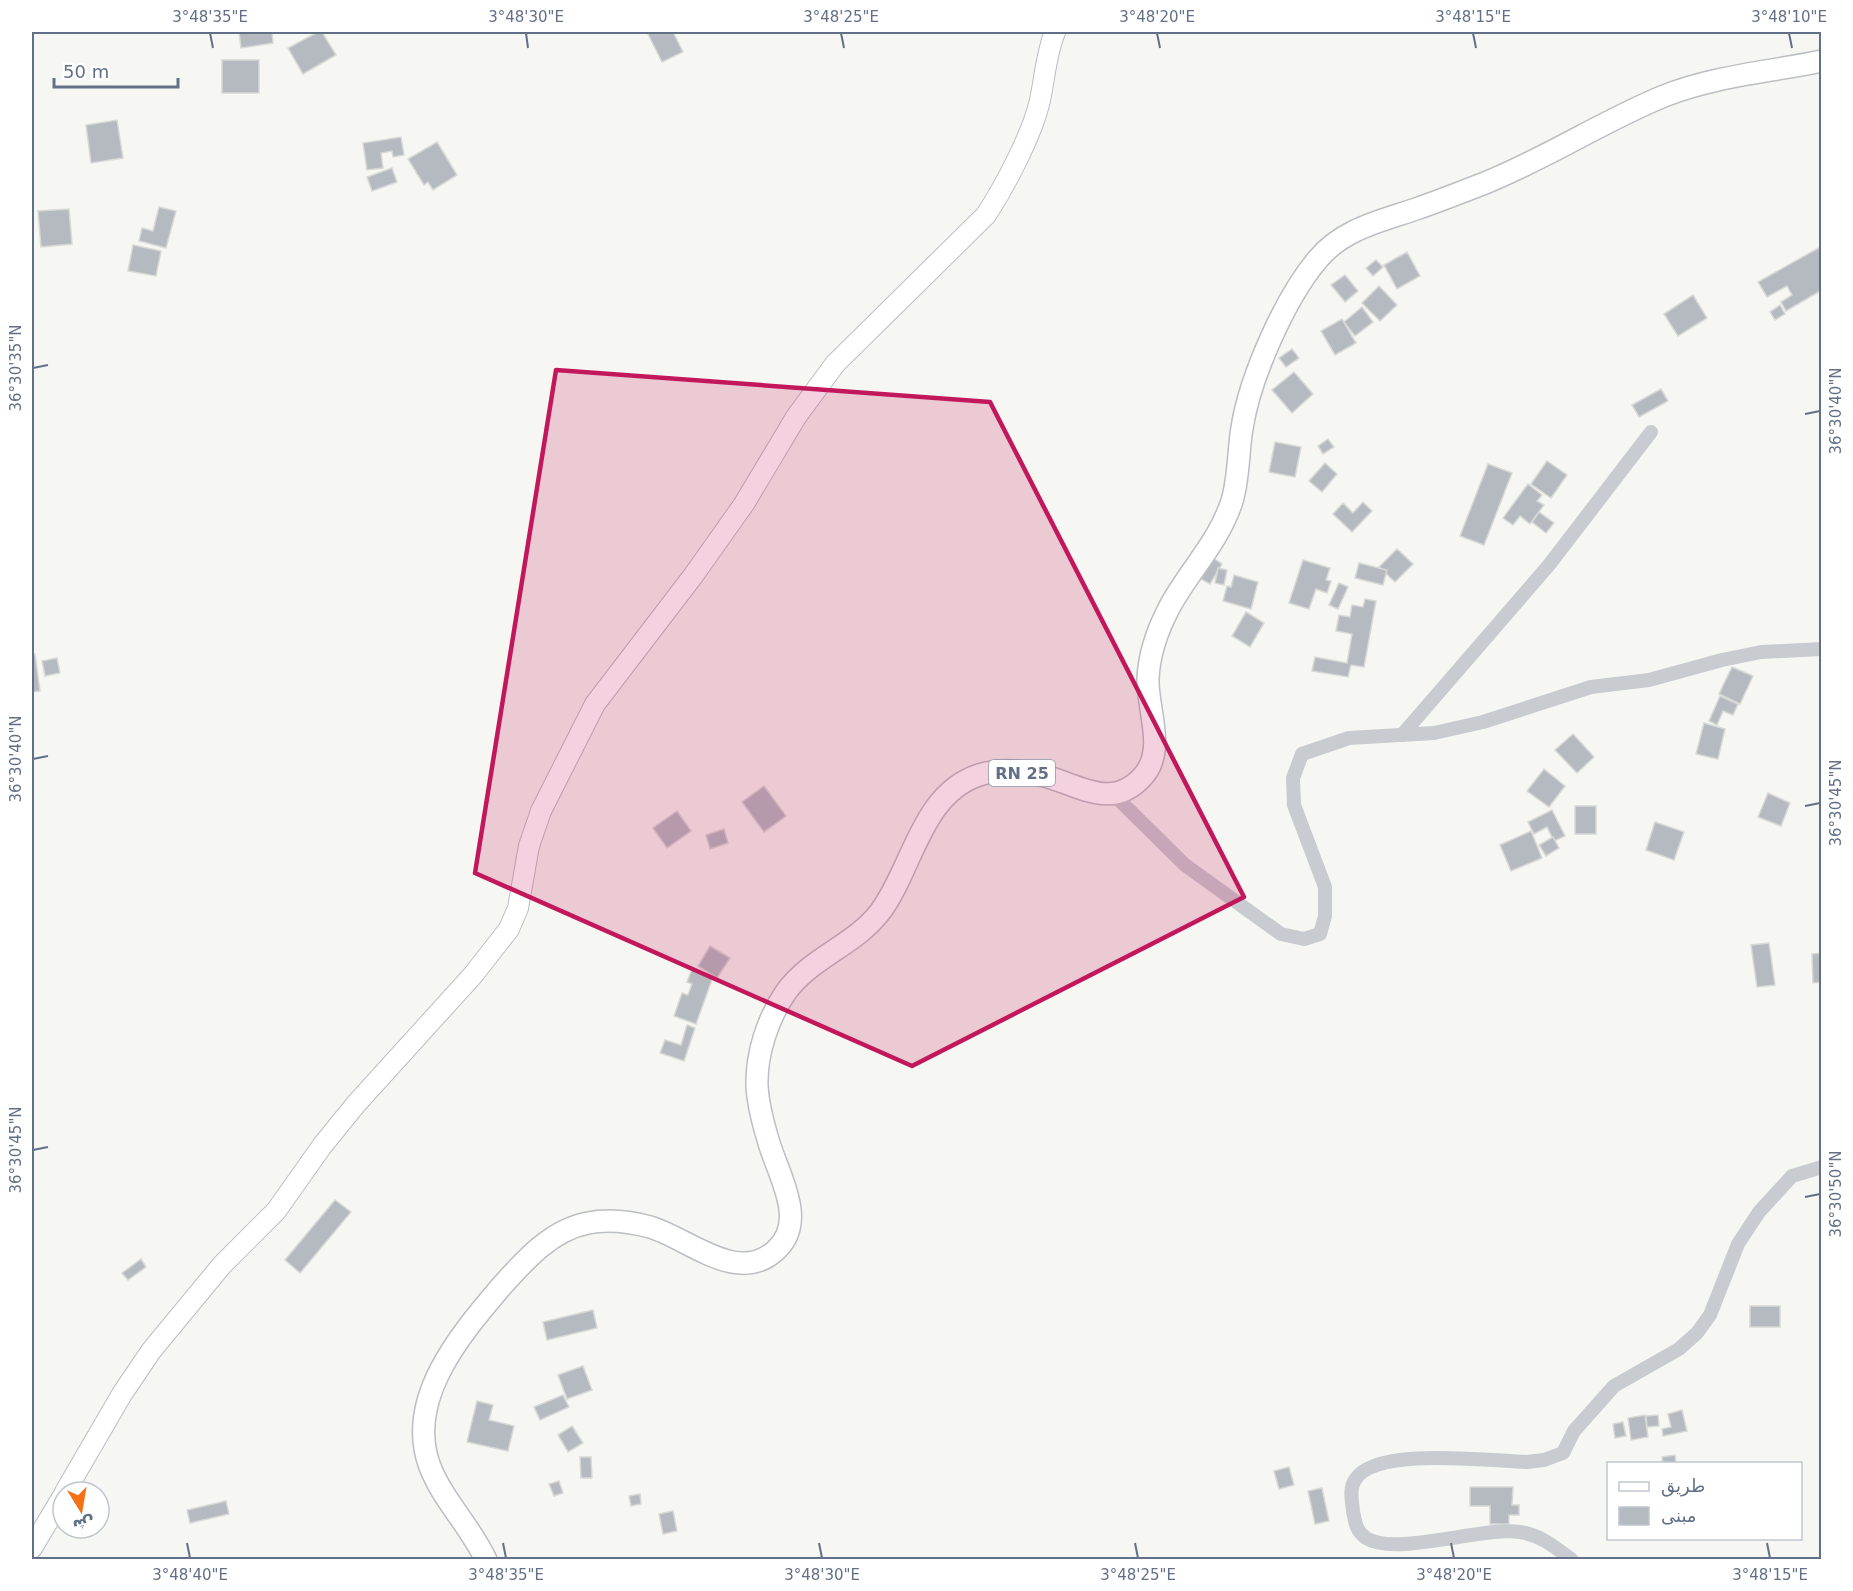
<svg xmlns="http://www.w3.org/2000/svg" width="1853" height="1591" font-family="'DejaVu Sans','Noto Sans Arabic',sans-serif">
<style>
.building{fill:#b5bac1;stroke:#d8d8d5;stroke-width:1.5}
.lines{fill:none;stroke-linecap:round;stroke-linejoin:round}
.secondary-casing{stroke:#babec4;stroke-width:22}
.primary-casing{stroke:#bbbec2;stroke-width:24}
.street{stroke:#c8cbcf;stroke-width:14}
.secondary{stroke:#fff;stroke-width:20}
.primary{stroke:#fff;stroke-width:21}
.marked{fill:#c2185b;fill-opacity:0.2;stroke:#c2185b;stroke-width:4.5;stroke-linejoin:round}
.ticks{fill:none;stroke:#627087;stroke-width:2}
.labels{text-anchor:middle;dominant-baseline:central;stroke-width:6;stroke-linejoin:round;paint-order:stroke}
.shield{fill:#fff;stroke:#919bab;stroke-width:1.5}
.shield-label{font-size:16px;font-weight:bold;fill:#627087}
.neatline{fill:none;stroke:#627087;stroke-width:2}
.ticks-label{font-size:15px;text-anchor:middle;fill:#627087}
</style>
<rect width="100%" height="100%" fill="#f6f7f3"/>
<g class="building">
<polygon points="239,32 272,32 273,43 241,48"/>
<polygon points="318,32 322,32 336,55 303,74 288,48"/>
<polygon points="647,32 673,32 683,52 662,62"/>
<rect x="222" y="60" width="37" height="33"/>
<polygon points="117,120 123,158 91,163 86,125"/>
<polygon points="401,137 404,155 393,157 392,151 381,153 383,168 367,170 363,143"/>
<polygon points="437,142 457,175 433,190 428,182 424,185 408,159"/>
<polygon points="392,168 397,182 372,191 367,177"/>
<polygon points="159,207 176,211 166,248 139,241 142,228 153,231"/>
<polygon points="69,209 72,244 41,247 38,211"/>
<polygon points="133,245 161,251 156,276 128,271"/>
<polygon points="1822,246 1822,290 1786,311 1781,302 1792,295 1787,286 1767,297 1758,282"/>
<polygon points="1407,252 1420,276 1397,289 1384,265"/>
<polygon points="1376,260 1383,267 1373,276 1366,268"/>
<polygon points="1345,275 1358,291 1345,302 1331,285"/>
<polygon points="1379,286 1397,305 1380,321 1362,303"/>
<polygon points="1693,295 1707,318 1678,336 1664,314"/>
<polygon points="1780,305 1785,314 1775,320 1770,312"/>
<polygon points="1362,307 1373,322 1355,336 1344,322"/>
<polygon points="1342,319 1356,343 1335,355 1321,331"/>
<polygon points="1292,349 1299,358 1286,367 1279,358"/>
<polygon points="1294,372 1313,394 1292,413 1272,390"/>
<polygon points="1661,389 1668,401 1639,417 1632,405"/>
<polygon points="1328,439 1334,447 1323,454 1318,446"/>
<polygon points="1275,442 1301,447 1295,477 1269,472"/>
<polygon points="1547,461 1567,475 1551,498 1531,484"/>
<polygon points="1325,463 1337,474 1322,492 1309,481"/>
<polygon points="1488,464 1512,473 1484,545 1460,536"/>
<polygon points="1528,484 1542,495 1537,501 1544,505 1530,524 1520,516 1513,525 1503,518"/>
<polygon points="1363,502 1372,511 1352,532 1333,514 1343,503 1353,513"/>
<polygon points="1539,512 1554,523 1546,533 1532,522"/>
<polygon points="1397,549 1413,564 1395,582 1379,567"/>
<polygon points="1213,558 1222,564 1210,584 1201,579"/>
<polygon points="1303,560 1330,568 1326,580 1331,581 1327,593 1316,589 1309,609 1289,603"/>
<polygon points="1359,563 1387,570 1383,585 1355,578"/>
<polygon points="1218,568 1227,570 1224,585 1215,583"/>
<polygon points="1234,575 1258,582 1251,609 1223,601 1227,586 1231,587"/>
<polygon points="1339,583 1348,587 1338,609 1329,605"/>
<polygon points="1365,599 1376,601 1364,667 1351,665 1348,677 1312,671 1315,657 1347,663 1352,634 1336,631 1339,615 1350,617 1352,605 1363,607"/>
<polygon points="1246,612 1264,623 1250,647 1232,636"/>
<polygon points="32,654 35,654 40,691 32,692"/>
<polygon points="57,658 60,673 45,676 42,661"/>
<polygon points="1732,667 1753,676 1740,704 1719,694"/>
<polygon points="1720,696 1738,704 1733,715 1723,711 1717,725 1709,721"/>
<polygon points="1704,723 1725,729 1718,759 1696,754"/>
<polygon points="1573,734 1594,757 1577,773 1555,750"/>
<polygon points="1544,769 1565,786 1549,807 1527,791"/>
<polygon points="764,786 786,816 764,832 742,802"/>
<polygon points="1768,793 1790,803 1781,826 1758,817"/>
<rect x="1575" y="806" width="21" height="28"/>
<polygon points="1552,810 1565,836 1554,841 1547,827 1534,834 1528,822"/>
<polygon points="677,811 691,831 667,848 653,828"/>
<polygon points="1655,822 1684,832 1674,860 1646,850"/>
<polygon points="724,829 728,843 710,849 706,835"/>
<polygon points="1531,831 1542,858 1511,871 1500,845"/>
<polygon points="1553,837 1559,848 1546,856 1539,845"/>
<polygon points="1769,943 1775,985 1757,987 1751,945"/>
<polygon points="710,946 730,958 717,978 698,966"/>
<polygon points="1822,953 1822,982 1813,983 1812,954"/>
<polygon points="692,969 713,977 696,1024 674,1016 682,993 688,995 692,984 687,982"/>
<polygon points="687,1025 695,1028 684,1061 660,1053 665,1040 681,1045"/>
<polygon points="335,1200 351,1212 300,1273 285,1260"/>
<polygon points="141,1259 146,1267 128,1280 122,1273"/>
<rect x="1750" y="1306" width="30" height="21"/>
<polygon points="593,1310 597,1328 547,1340 543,1322"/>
<polygon points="583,1366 592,1390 567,1399 558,1375"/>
<polygon points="563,1395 569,1407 540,1420 534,1407"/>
<polygon points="477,1401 493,1405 489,1420 514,1426 508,1451 467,1442"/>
<polygon points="1682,1410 1687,1431 1663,1436 1662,1429 1671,1427 1668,1414"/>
<polygon points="1645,1415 1648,1437 1631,1440 1628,1418"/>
<polygon points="1658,1415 1659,1426 1647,1427 1646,1416"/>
<polygon points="1623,1422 1626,1436 1615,1438 1613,1424"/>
<polygon points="572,1426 583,1443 568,1452 558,1435"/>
<polygon points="1675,1455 1676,1464 1663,1464 1662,1457"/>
<polygon points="580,1457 591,1457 592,1478 581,1478"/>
<polygon points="1289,1467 1294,1485 1279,1489 1274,1471"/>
<polygon points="559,1481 563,1493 554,1496 549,1484"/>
<polygon points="1470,1487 1513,1487 1512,1505 1519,1505 1519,1515 1509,1515 1509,1524 1490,1524 1490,1506 1470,1506"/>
<polygon points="1322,1488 1329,1521 1315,1524 1308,1491"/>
<polygon points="640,1494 641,1504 631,1506 629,1496"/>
<polygon points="226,1501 229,1514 190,1523 187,1510"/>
<polygon points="673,1511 677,1531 663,1534 659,1514"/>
</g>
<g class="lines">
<g class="secondary-casing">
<g id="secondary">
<path d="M65,1492L122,1394L151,1351L222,1265L276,1211L322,1146L356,1104L473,975L509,929L518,908L529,846L541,811L595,704L693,576L744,504L796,417L835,364L986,215C1005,186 1033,133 1040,100C1045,77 1046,54 1055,32"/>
<polyline points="32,1548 63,1496"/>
</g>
</g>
<g class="primary-casing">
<path id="primary" d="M486,1560C471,1527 441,1498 429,1464C406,1398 461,1334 500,1288C524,1261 551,1230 588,1223C608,1219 631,1222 650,1227C688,1238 738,1286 776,1250C807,1222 780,1178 770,1146C764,1127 758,1106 757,1086C756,1054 768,1018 786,992C810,958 855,945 880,912C913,868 921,794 979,775C998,769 1022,770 1041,775C1076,783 1112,813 1144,775C1166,749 1147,709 1148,679C1149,655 1158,629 1169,608C1188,572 1219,542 1232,501C1239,478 1238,452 1242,428C1250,377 1285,298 1318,259C1343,229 1381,221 1416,209C1439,201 1462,192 1485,183C1547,158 1603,121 1664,96C1714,76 1769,72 1822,61"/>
</g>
<g class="street">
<polyline points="1402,735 1549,565 1651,432"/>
<polyline points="1112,793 1185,865 1281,934 1304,939 1320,934 1325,916 1325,887 1294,805 1293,778 1302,754 1349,738 1434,733 1483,722 1591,687 1649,680 1722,660 1761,652 1822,649"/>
<path d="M1572,1560C1556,1548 1541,1535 1520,1532C1484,1526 1395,1557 1366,1538C1356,1531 1355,1522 1353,1511C1352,1500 1349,1489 1355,1480C1374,1446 1490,1461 1527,1462L1544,1460L1563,1453L1574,1431L1614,1386L1679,1349L1697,1333L1710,1315L1738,1244L1759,1212L1792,1176L1822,1167"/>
</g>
<use href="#secondary" class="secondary"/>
<use href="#primary" class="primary"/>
</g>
<path class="marked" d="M556,370L990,402L1244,897L912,1066L475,873Z"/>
<path class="ticks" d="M210,33L213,48M526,33L528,48M841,33L844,48M1157,33L1160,48M1473,33L1476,48M1789,33L1792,48M33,368L48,365M1805,414L1820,411M33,759L48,756M1805,806L1820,803M33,1150L48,1147M1805,1197L1820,1194M187,1543L190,1558M503,1543L506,1558M819,1543L822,1558M1135,1543L1138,1558M1451,1543L1454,1558M1767,1543L1770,1558"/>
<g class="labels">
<rect class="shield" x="989" y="760" width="66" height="26" rx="4.5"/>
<g class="shield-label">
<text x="1022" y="773">RN 25</text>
</g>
</g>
<rect width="1853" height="1591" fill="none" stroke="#ffffff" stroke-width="66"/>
<rect x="1607" y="1462" width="195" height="78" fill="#ffffff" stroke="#c0c6cf" stroke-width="1.5"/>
<rect x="1619" y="1482" width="30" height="9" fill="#ffffff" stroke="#c0c6cf" stroke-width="1.5"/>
<text x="1661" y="1492" font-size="18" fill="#627087">طريق</text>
<rect x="1619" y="1507" width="30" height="18" fill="#b5bac1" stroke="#c0c6cf" stroke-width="1.5"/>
<text x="1661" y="1522" font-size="18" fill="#627087">مبنى</text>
<g transform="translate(81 1510) rotate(169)"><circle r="28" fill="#ffffff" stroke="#c0c6cf" stroke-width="1.5"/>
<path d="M0-4.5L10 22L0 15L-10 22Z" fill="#f57114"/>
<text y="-9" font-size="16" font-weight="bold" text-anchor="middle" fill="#627087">ش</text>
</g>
<path d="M54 78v9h124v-9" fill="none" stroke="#627087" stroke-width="3"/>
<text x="63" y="78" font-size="18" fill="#627087" stroke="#ffffff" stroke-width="4.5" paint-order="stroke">50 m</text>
<rect x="33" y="33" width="1787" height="1525" class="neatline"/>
<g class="ticks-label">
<text x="210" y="22">3°48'35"E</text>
<text x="526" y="22">3°48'30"E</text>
<text x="841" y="22">3°48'25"E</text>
<text x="1157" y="22">3°48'20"E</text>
<text x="1473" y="22">3°48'15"E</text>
<text x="1789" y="22">3°48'10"E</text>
<text transform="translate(16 368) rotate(-90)" y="5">36°30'35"N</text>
<text transform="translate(1836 411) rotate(-90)" y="5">36°30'40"N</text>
<text transform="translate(16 759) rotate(-90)" y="5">36°30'40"N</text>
<text transform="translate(1836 803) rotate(-90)" y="5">36°30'45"N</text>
<text transform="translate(16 1150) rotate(-90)" y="5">36°30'45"N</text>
<text transform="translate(1836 1194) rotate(-90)" y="5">36°30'50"N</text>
<text x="190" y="1580">3°48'40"E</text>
<text x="506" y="1580">3°48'35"E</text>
<text x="822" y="1580">3°48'30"E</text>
<text x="1138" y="1580">3°48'25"E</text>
<text x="1454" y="1580">3°48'20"E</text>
<text x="1770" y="1580">3°48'15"E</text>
</g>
</svg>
